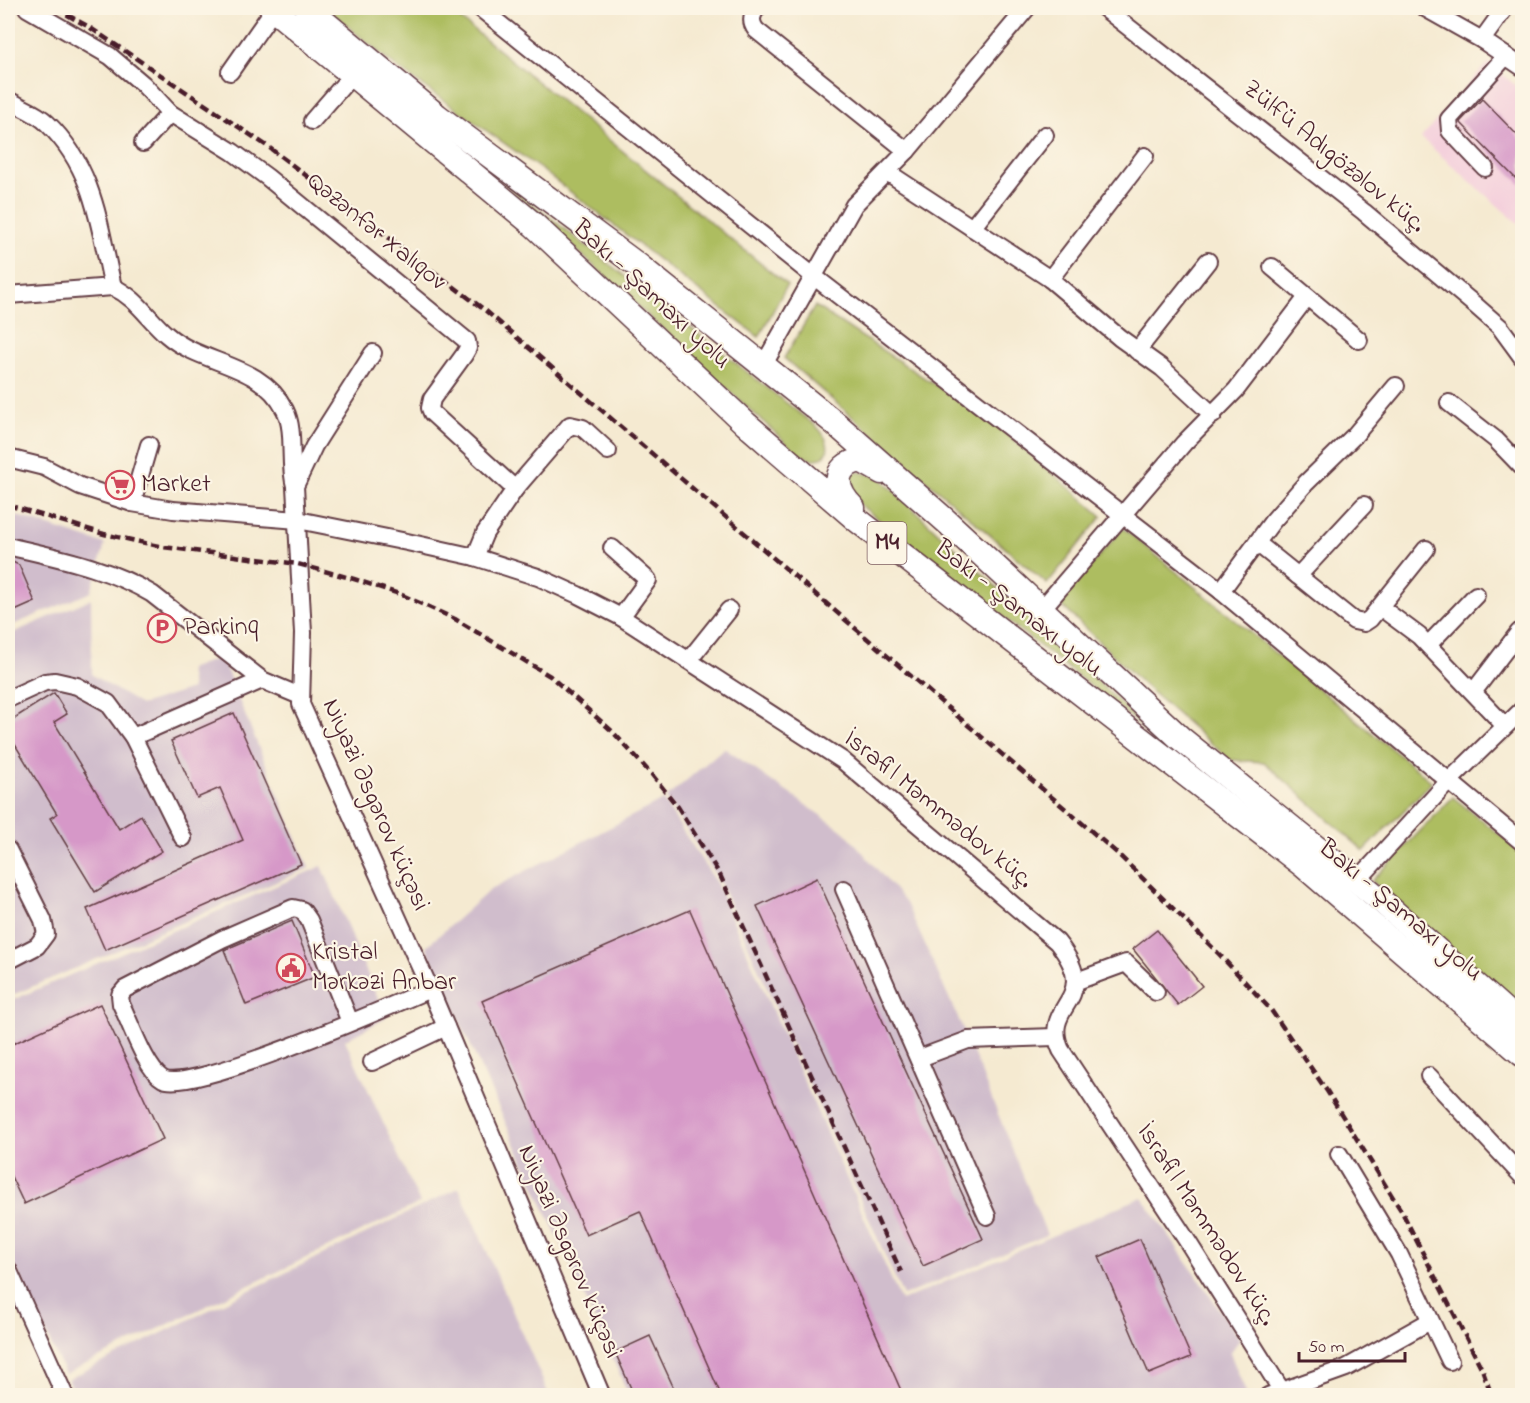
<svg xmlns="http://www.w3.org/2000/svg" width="1530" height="1403" font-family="'Indie Flower',sans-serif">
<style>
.built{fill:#f4cfdc}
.industrial{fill:#d0bdcc}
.green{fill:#adbd60;stroke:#7c6e46;stroke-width:1.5}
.building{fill:#d698c8}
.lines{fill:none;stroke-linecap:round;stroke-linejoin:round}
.minor-casing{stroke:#643d44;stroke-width:20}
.highway-casing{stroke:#643d44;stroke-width:27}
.minor{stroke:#fff;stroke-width:16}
.highway{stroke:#fff;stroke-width:24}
.rail{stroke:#4a1f2b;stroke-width:4.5;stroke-dasharray:9 4.5;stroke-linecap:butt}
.labels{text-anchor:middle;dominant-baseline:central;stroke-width:4.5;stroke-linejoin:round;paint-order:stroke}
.shield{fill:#fcf5e5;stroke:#7f5f63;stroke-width:1.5}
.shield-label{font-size:24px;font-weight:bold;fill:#4a1f2b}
.street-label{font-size:26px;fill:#4a1f2b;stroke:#fcf5e5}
.poi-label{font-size:26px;fill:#4a1f2b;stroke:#fcf5e5;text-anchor:start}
</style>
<rect width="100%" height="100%" fill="#fcf5e5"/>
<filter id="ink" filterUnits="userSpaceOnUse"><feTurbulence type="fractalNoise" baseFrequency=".0167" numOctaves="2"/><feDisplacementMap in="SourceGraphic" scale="12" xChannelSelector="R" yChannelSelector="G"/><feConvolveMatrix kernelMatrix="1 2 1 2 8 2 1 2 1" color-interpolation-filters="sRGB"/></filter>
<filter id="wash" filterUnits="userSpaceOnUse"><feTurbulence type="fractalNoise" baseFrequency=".008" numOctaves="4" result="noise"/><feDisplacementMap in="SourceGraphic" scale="24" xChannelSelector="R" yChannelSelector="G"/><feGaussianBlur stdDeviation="1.35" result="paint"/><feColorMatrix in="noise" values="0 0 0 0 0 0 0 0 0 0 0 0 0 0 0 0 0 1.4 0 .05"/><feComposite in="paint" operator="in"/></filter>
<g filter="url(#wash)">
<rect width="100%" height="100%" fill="#f5ead1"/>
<polygon class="built" points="1488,62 1522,91 1522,227 1421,138"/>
<g class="industrial">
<polygon points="8,513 105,544 91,592 8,627"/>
<polygon points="91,599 92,675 141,705 192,689 189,669 221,657 309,868 8,997 8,635"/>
<polygon points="724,748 846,833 906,903 968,1040 1047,1235 903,1296 719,880 666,798"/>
<polygon points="663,800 716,882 901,1301 1142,1197 1240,1339 1230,1353 1247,1395 629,1395 426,947 491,889"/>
<polygon points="322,866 386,1018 345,1040 420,1203 65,1374 8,1251 8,1002"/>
<polygon points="459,1188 549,1395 76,1395 68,1379"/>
</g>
<g class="green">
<polygon points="326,8 447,8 787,285 759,337 542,170 395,66"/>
<path d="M493,173L816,426C841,450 822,471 795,451Z"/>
<polygon points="815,306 998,426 1102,516 1047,584 784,358"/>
<polygon points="854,471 879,477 1163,743 854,500 848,477"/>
<polygon points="1123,528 1432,782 1364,851 1264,762 1230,760 1145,686 1059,603"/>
<polygon points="1453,797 1522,853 1522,1009 1372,881"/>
</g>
<g id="blocks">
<g class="building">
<polygon points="1482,99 1522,140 1522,185 1460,122"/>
<polygon points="8,560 19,565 35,602 8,614"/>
<polygon points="54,693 67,714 54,722 119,829 141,815 162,851 95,892 50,818 57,814 8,733 8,722"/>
<polygon points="234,713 301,864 105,950 87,909 243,840 220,788 197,798 171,741"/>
<polygon points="817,878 983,1239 923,1266 757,906"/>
<polygon points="690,910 903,1395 721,1395 640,1211 586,1235 482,1001"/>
<polygon points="292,921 315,977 246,1005 224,950"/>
<polygon points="1157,930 1202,986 1178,1005 1133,949"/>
<polygon points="100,1004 163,1139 24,1204 8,1170 8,1046"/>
<polygon points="1140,1239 1191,1357 1149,1374 1099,1257"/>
<polygon points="650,1336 677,1395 634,1395 615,1352"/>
</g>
</g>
</g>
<g filter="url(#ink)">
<use href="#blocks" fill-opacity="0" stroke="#643d44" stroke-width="1.5"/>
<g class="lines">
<g class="minor-casing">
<g id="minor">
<polyline points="27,8 110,56 143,84 170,113 233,152 267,177 467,341 468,348 464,355 432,399 430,408 432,413 515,489 485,533 475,557"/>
<polyline points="480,8 812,275 1221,591 1522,842"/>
<path d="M757,8C751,16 750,22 756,30L907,151"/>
<polyline points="1104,8 1364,212 1475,305 1500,327 1522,357"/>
<polyline points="1425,8 1482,40 1522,67"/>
<polyline points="1482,40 1505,8"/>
<polyline points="230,72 274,9"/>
<path d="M8,100C20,107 37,113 47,123C95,169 99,226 113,287"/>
<polyline points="312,121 352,75"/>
<polyline points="143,143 170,113"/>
<polyline points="1485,168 1450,131 1449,119 1506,56"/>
<polyline points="887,172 1050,279 1120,338 1162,368 1213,415"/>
<polyline points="972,228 1045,135"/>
<polyline points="1272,267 1359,340"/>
<polyline points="1050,279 1145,156"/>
<path d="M8,295L113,287C137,298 148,319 167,335C203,366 261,362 285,410C296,432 288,462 295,486"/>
<polyline points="1137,351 1208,261"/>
<polyline points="373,353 314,446 295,486 303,633 301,704 430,989 602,1396"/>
<polyline points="763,366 854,205 907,151 1027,8"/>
<polyline points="1449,403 1496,440 1522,467"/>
<path d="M8,458L44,467L80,486L132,503L173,510L298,520L407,542L475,557L538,577L578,595L621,617L842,760L1057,942C1105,1002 1039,1002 1061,1050L1186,1239L1285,1396"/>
<polyline points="515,489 570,425 583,428 608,451"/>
<polyline points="132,503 149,445"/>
<polyline points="1257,543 1354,621 1364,623 1370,619 1426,549"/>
<path d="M8,546C57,558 107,567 152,594L262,680L300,696"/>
<polyline points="612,548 648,580 621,617"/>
<polyline points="1298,576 1364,505"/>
<polyline points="1221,591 1272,522 1306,483 1354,436 1396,386"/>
<polyline points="1380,607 1419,636 1505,726"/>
<polyline points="1041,610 1184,443 1236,390 1307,297"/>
<polyline points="1428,645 1476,595"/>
<polyline points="689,660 729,610"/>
<polyline points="1474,691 1519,632"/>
<polyline points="8,699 45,682 55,681 77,686 108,703 133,737 183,838"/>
<polyline points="133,737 262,680"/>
<polyline points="8,850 43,920 46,934 37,946 8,961"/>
<polyline points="1357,881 1449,781 1522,710"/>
<polyline points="844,889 987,1216"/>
<polyline points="1077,981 1126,963 1156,992"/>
<path d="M350,1022L309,920L302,910L293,908L222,939L125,989L120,995L121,1004C130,1022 146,1070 163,1079C191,1094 393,1005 430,989"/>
<polyline points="920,1058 968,1040 1055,1037"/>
<polyline points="372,1062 446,1027"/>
<polyline points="1429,1076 1522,1176"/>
<polyline points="1339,1154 1399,1254 1450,1361"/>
<polyline points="8,1269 65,1396"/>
<polyline points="1268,1396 1346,1368 1430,1321"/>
</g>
</g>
<g class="highway-casing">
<g id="highway">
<polyline points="272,8 534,225 746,424 856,519 1303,865 1522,1054"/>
<polyline points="307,8 437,116 640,267 836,424 946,521 1180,738 1377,897 1522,1026"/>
<path d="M853,508C835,490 830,466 861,460L882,472"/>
</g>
</g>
<use href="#minor" class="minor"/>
<use href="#highway" class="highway"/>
<g class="rail">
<polyline points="55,8 89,27 267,146 486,311 1118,854 1219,954 1271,1010 1327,1091 1402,1212 1482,1369 1492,1396"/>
<polyline points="8,505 104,534 163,547 298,564 354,579 402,595 455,619 550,676 612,731 653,776 678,807 720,875 901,1272"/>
</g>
</g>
</g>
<defs>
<g id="supermarket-ring" transform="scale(1.5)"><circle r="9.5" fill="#fcf5e5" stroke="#d1495b" stroke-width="1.5"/><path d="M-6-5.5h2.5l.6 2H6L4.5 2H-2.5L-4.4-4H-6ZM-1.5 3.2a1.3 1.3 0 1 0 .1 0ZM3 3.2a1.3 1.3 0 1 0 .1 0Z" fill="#d1495b"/></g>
<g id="parking-ring" transform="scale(1.5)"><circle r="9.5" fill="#fcf5e5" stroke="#d1495b" stroke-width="1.5"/><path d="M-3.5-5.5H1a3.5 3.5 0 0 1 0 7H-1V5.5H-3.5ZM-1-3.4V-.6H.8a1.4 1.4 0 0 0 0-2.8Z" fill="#d1495b"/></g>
<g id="civic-ring" transform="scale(1.5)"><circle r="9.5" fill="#fcf5e5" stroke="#d1495b" stroke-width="1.5"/><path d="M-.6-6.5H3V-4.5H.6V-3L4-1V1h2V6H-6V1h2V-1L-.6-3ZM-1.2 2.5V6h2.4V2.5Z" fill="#d1495b"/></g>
</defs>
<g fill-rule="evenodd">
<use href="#supermarket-ring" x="120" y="485"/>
<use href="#parking-ring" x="162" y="628"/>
<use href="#civic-ring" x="291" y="968"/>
</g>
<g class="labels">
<rect class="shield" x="867.5" y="522" width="39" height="42" rx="4.5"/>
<g class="shield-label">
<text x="887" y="543">M4</text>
</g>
<g class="street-label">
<text transform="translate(1334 157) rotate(39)">Zülfü Adıgözəlov küç.</text>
<text transform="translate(376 232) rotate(39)">Qəzənfər Xalıqov</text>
<text transform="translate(651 295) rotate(43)">Bakı - Şamaxı yolu</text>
<text transform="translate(1018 609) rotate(38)">Bakı - Şamaxı yolu</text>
<text transform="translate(375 805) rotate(66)">Niyazi Əsgərov küçəsi</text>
<text transform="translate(938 810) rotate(39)">İsrafil Məmmədov küç.</text>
<text transform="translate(1400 911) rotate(40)">Bakı - Şamaxı yolu</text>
<text transform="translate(1206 1225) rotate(57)">İsrafil Məmmədov küç.</text>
<text transform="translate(569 1252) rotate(67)">Niyazi Əsgərov küçəsi</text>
</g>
<g class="poi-label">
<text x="141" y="485">Market</text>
<text x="183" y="628">Parkinq</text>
<text x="312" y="953">Kristal<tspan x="312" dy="30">Mərkəzi Anbar</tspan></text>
</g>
</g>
<rect width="1530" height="1403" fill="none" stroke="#fcf5e5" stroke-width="30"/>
<path d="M1299 1352v9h106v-9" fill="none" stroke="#4a1f2b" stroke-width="3"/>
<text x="1308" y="1352" font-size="18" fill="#4a1f2b" stroke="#fcf5e5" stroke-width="4.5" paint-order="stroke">50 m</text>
</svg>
